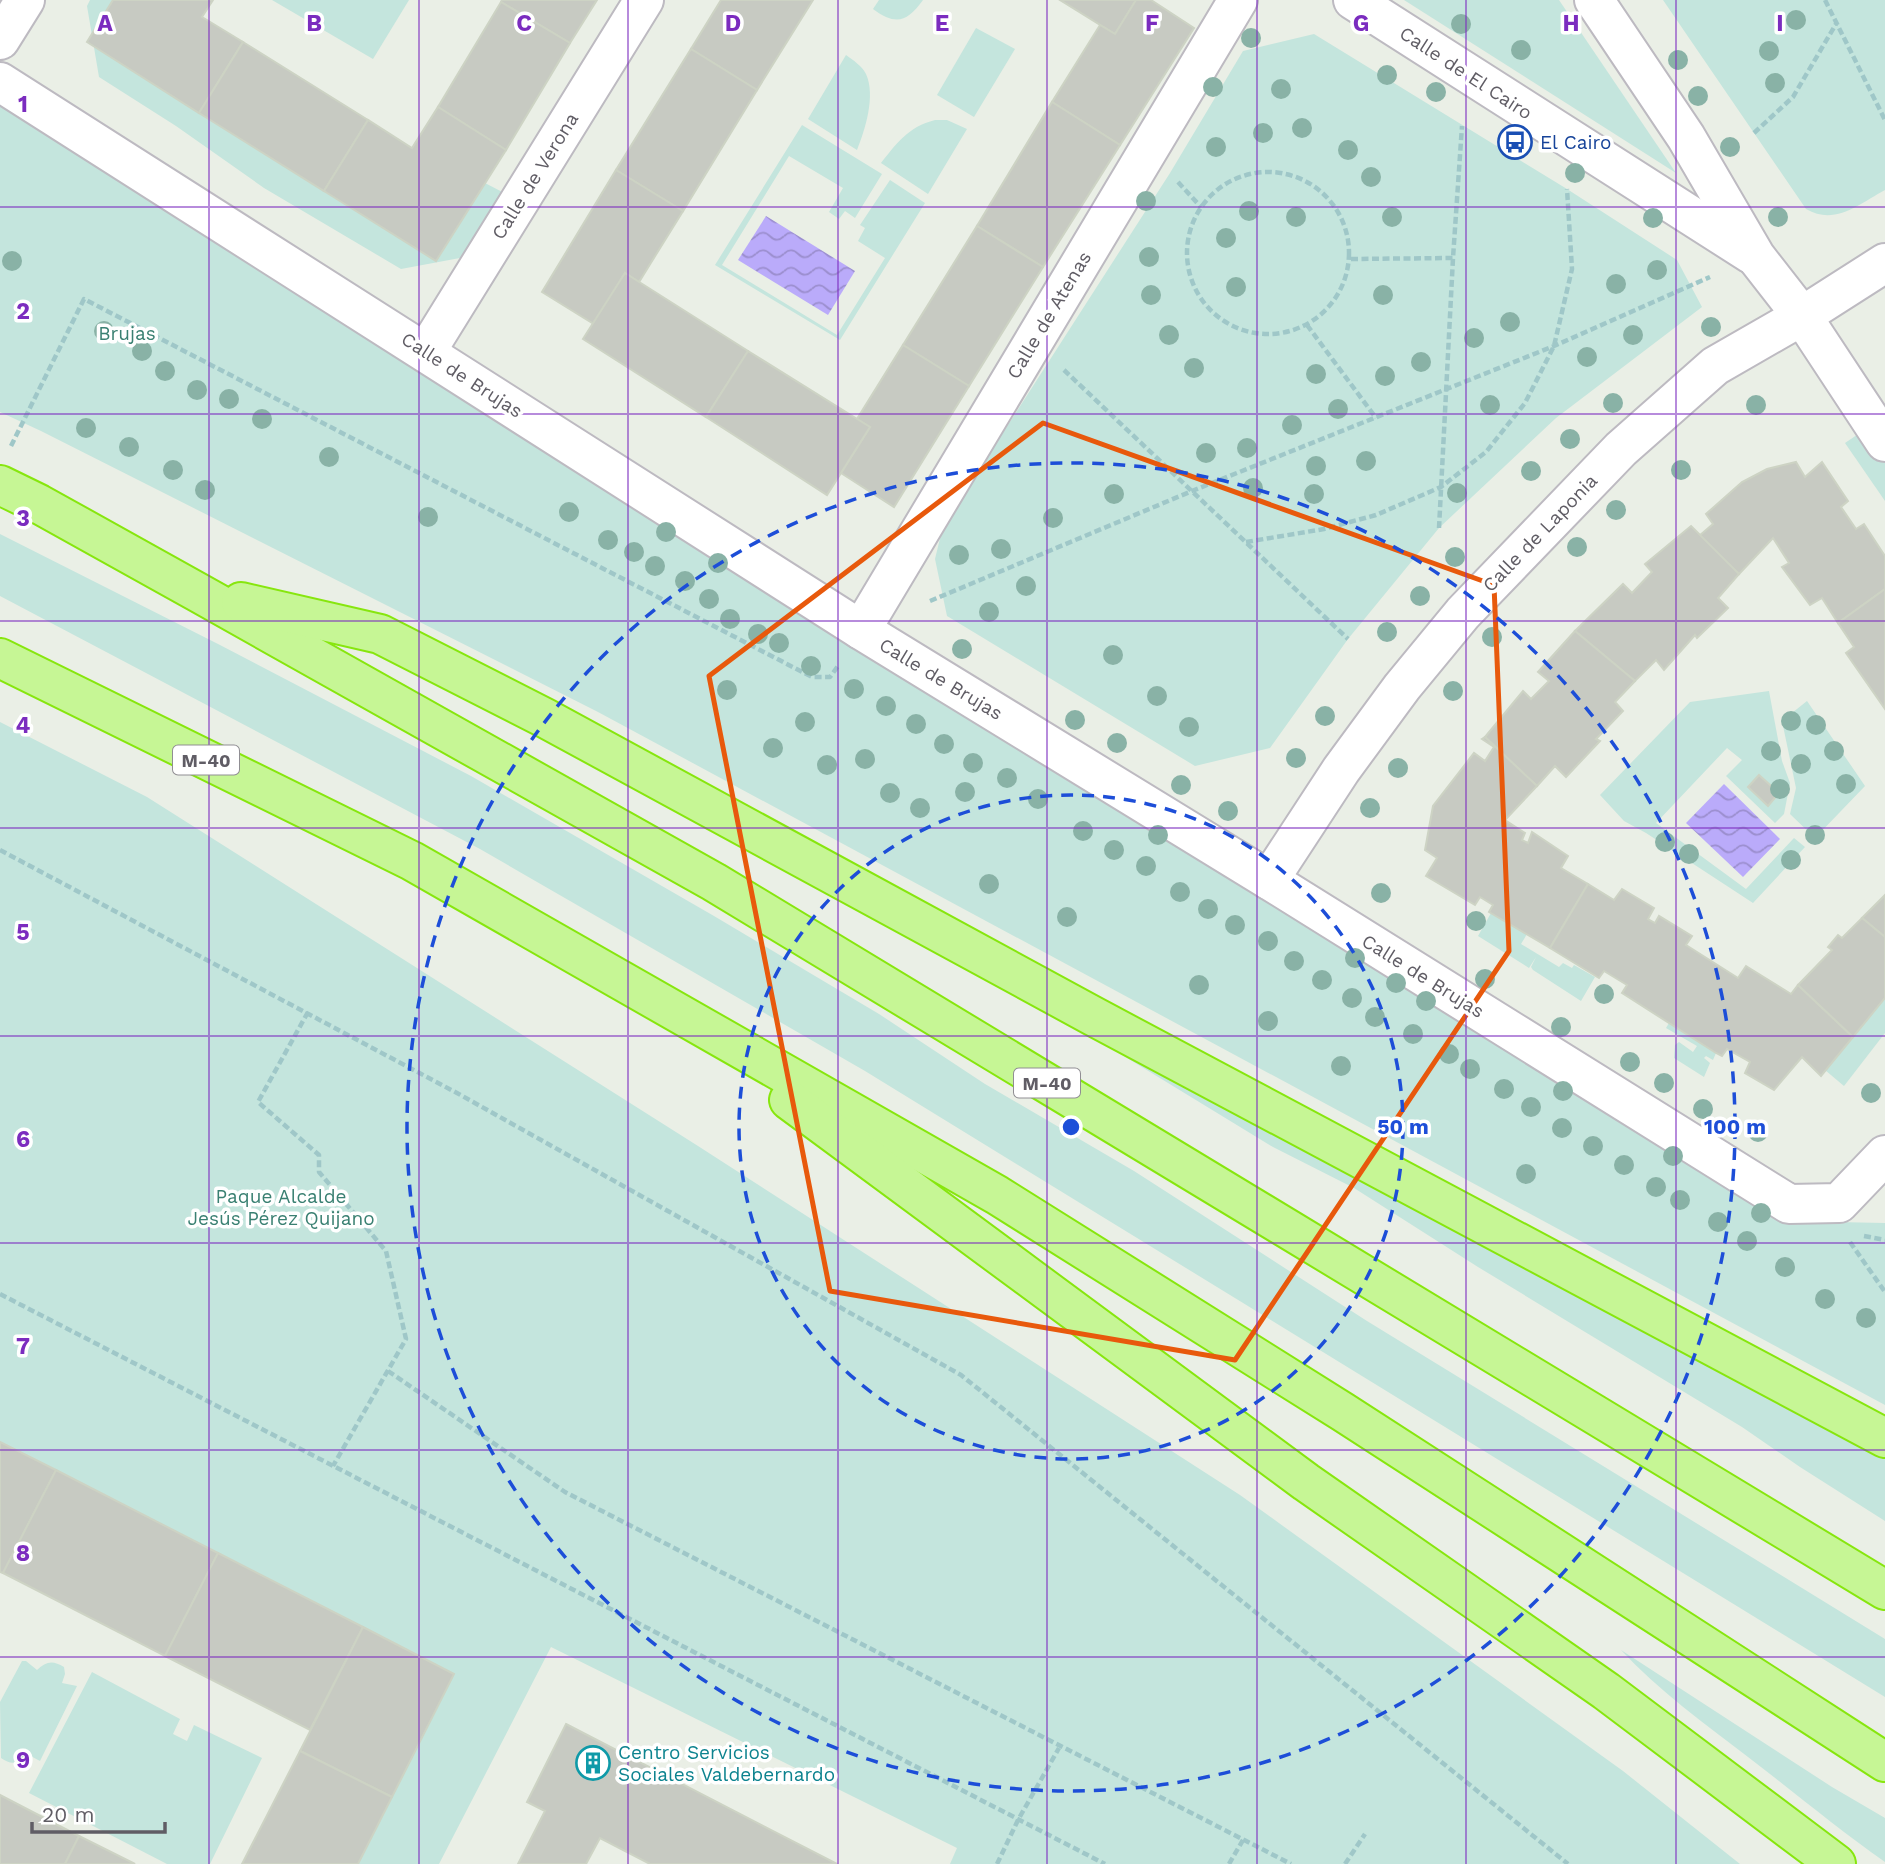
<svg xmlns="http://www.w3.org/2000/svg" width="1885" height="1864" font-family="'Work Sans',sans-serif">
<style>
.green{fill:#c4e5dd}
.water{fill:url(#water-waves)}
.building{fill:#c7cac2;stroke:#cdd3c4;stroke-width:2}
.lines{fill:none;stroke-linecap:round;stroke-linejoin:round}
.street-casing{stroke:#bdbac1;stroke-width:42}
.highway-casing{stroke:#87e60e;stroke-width:42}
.path{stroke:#9fc7c8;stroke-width:4.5;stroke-dasharray:7 3.5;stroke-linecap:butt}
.street{stroke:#fff;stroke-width:38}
.highway{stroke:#c6f695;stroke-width:38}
.tree{fill:#89b2a6}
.marked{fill:none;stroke:#e8590c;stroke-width:5;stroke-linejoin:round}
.grid{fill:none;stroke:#7b2cbf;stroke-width:2;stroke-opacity:0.55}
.ring{fill:none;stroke:#1d4ed8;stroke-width:3.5;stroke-dasharray:12 9}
.labels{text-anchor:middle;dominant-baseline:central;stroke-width:7;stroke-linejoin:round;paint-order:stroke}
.shield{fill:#fff;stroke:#908e93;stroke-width:2}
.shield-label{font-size:18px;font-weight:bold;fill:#605d65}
.street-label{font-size:19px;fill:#605d65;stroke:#fff}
.transit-label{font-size:19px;fill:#164399;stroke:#fff;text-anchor:start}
.park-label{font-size:19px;fill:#3a8072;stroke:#fff}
.culture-label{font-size:19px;fill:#0d838f;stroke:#fff;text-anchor:start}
.grid-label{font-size:23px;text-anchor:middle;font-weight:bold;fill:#7b2cbf;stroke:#fff;stroke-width:7;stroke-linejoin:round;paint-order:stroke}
.centre{fill:#1d4ed8;stroke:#fff;stroke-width:3.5}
.ring-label{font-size:21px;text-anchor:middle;font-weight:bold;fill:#1d4ed8;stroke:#fff;stroke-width:7;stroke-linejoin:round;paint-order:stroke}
</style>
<defs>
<pattern id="water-waves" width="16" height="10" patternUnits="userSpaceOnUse" patternTransform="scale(1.75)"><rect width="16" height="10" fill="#baabfa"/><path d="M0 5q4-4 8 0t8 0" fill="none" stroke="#9b8ece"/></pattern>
</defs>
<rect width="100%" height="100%" fill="#eaefe6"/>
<g class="green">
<polygon points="90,0 113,0 110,6 123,65 404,241 460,223 485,183 510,196 476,255 401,269 264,188 176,126 99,77 87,6"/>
<polygon points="272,0 409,0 373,59"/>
<path d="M879,0H923C907,22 896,26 873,9Z"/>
<polygon points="1404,0 1559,0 1676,173"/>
<path d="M1663,0H1885V190C1859,204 1835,226 1806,209Z"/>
<polygon points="976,28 1015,49 974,117 937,95"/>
<polygon points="1314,34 1567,189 1677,260 1702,307 1556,418 1439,528 1348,639 1270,748 1195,766 947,616 935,559 943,526 1170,173 1243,51"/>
<path d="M846,55C853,60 862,66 866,74C876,96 865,130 857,150L808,119Z"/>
<polygon points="0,103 1793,1218 1836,1222 1885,1223 1885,1405 598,712 41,431 0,412"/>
<path d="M935,120H947L967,129L928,194L881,163C897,143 908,127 935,120Z"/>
<polygon points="802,125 882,174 855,218 845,211 839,219 829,212 843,188 789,156 722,265 837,335 885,258 858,241 865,228 860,225 890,180 925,203 840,340 715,265"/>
<polygon points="1885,416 1885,501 1845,443"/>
<polygon points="0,534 220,645 471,776 714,916 879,1014 985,1084 1134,1171 1367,1321 1885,1639 1885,1697 865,1071 480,849 0,596"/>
<polygon points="1769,691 1782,761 1790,783 1784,814 1775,823 1726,776 1742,760 1727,748 1656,823 1746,889 1794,838 1805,847 1753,903 1646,833 1624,821 1600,795 1690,702"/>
<polygon points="1807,701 1865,786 1815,838 1790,814 1796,788 1782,721"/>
<polygon points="0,722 147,797 698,1146 1240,1495 1623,1771 1740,1864 950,1864 957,1848 551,1647 439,1864 357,1864 454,1674 0,1442"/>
<polygon points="1491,913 1527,934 1521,944 1559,967 1563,963 1572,968 1574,965 1595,977 1581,1001 1533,970 1531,967 1536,957 1529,968 1478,936"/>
<polygon points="1885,998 1885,1033 1844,1086 1825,1070"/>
<polygon points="1669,1023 1716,1053 1713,1060 1706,1056 1704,1058 1710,1063 1704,1077 1674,1058 1675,1045 1679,1042 1693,1052 1697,1046 1666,1028"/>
<polygon points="1114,1050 1137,1056 1885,1450 1885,1521 1800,1467 1742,1427 1478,1267 1354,1188 1273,1147"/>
<path d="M1621,1650L1832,1787L1885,1818V1862C1838,1829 1794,1792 1748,1757C1705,1724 1658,1690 1621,1650Z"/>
<path d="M22,1661H26L37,1670C46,1661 53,1660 64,1667L65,1674L62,1683L77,1686L40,1761L25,1753C19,1765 11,1765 1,1758L0,1702Z"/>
<polygon points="92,1672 180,1719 173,1734 187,1741 194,1725 262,1758 210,1864 167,1864 29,1793"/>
</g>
<g class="water">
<polygon points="766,216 855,271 828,315 738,260"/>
<polygon points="1724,784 1780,839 1743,877 1686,823"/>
</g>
<g class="building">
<polygon points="113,0 213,0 202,17 243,42 199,113 87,42"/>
<polygon points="502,0 597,0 570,43 501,2"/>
<polygon points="721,0 813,0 757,90 691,49"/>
<polygon points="1060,0 1136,0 1115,34"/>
<polygon points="1136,0 1151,0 1194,28 1120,145 1052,102 1100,25 1115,34"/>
<polygon points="501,2 570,43 506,150 438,107"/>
<polygon points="243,42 368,120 324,191 199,113"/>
<polygon points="691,49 757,90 683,211 616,170"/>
<polygon points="1052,102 1120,145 1043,267 977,226"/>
<polygon points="438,107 506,150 436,261 324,191 368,120 412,148"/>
<polygon points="616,170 683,211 639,282 625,273 594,324 542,292"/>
<polygon points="977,226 1043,267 969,386 903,345"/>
<polygon points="625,273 748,351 706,417 583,339"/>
<polygon points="903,345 969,386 894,507 841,473 870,427 857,419"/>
<polygon points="748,351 870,427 827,495 706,417"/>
<polygon points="1796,462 1805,477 1822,462 1848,501 1841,507 1856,529 1864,524 1885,556 1885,589 1838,623 1822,598 1810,605 1782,567 1789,563 1773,538 1739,574 1699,536 1713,524 1706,514 1742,482 1767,469"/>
<polygon points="1691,526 1739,574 1718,598 1728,608 1697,638 1695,635 1664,670 1656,660 1635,681 1575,631 1623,584 1632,593 1652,572 1645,564"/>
<polygon points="1885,589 1885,709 1846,653 1854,647 1838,623"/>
<polygon points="1575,631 1635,681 1615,702 1623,711 1596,739 1600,741 1566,777 1555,766 1537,786 1485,737 1523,691 1531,699 1549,681 1538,672"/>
<polygon points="1485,737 1537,786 1505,820 1525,833 1522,840 1528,843 1532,832 1568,856 1561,868 1588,884 1550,948 1489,912 1493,905 1480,897 1475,905 1426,876 1437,858 1425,850 1433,806 1474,753 1485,761 1494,747 1482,739"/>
<polygon points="1759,775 1779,793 1768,806 1748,787"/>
<polygon points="1588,884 1614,900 1622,889 1654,908 1648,919 1655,923 1659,916 1692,936 1686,945 1738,978 1746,966 1791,994 1798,985 1853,1037 1821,1076 1802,1057 1774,1090 1745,1073 1750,1062 1727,1049 1722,1056 1716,1053 1622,993 1627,985 1604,971 1599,978 1550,948"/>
<polygon points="1885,895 1885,937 1862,918"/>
<polygon points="1862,918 1885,937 1885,998 1853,1037 1798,985 1832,950 1828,947 1838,935 1842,938"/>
<polygon points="0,1442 56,1470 3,1573 0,1572"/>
<polygon points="56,1470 218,1553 165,1656 3,1573"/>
<polygon points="218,1553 363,1627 310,1730 165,1656"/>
<polygon points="363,1627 454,1674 392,1797 300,1751"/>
<polygon points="566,1724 837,1864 650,1864 600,1838 586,1864 518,1864 545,1811 527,1802"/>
<polygon points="300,1751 392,1797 358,1864 242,1864"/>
<polygon points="0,1795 79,1836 65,1864 0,1864"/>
<polygon points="79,1836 135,1864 65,1864"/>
</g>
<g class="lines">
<g class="street-casing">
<g id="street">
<polyline points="1353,0 1751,254"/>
<polyline points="1594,0 1686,137 1756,257 1802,316 1885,442"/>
<polyline points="0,40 25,0"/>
<polyline points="0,82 861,630 1269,880 1789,1204 1839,1203 1885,1155"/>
<polyline points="426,352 644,0"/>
<polyline points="861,630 1238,0"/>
<polyline points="1269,880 1341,770 1402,687 1463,613 1621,449 1715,366 1802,316 1885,263"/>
</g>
</g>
<g class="highway-casing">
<g id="highway">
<polyline points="0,485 39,504 199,593 714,882 1885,1590"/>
<polyline points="241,602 380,634 545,718 1093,1016 1885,1438"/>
<polyline points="0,658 412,861 997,1195 1343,1412 1885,1762"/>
<polyline points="789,1100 1306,1482 1606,1691 1836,1864"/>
</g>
</g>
<g class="path">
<polyline points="1825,0 1885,120"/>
<polyline points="1754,133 1793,97 1836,24"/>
<circle cx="1268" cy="253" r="81"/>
<polyline points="1178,182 1201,207"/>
<polyline points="1351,259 1453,258"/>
<polyline points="1307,325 1376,418"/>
<polyline points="1064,370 1348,639"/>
<polyline points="11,446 84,299 812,677 830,677 838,666"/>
<polyline points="1439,528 1453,258 1462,126"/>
<polyline points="1246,542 1324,529 1376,515 1441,487 1486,452 1525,403 1554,346 1572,269 1567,189"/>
<polyline points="930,601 1192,491 1554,346 1710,277"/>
<polyline points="0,850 457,1093 961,1375 1568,1864"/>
<polyline points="308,1012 258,1102 319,1155 319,1172 386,1251 406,1339 333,1466"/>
<polyline points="1864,1236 1885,1240"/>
<polyline points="1850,1242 1885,1292"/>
<polyline points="0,1294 1105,1864"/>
<polyline points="388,1371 565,1492 1291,1864"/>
<polyline points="997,1864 1018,1820 1059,1748"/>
<polyline points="1229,1864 1243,1840"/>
<polyline points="1345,1864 1365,1834"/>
</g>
<use href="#street" class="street"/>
<use href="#highway" class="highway"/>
</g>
<g class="tree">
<circle cx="1796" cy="20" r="10"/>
<circle cx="1461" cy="24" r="10"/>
<circle cx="1251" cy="38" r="10"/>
<circle cx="1521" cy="50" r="10"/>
<circle cx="1769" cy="51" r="10"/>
<circle cx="1678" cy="60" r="10"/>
<circle cx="1387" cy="75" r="10"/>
<circle cx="1775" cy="83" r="10"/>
<circle cx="1213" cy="87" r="10"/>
<circle cx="1281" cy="89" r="10"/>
<circle cx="1436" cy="92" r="10"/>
<circle cx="1698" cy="96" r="10"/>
<circle cx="1302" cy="128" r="10"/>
<circle cx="1263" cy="133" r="10"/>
<circle cx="1216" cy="147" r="10"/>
<circle cx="1730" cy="147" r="10"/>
<circle cx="1348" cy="150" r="10"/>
<circle cx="1575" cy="173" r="10"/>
<circle cx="1371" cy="177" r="10"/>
<circle cx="1146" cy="201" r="10"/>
<circle cx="1249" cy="211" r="10"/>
<circle cx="1296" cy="217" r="10"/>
<circle cx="1392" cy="217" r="10"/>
<circle cx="1778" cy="217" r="10"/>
<circle cx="1653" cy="218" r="10"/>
<circle cx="1226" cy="238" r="10"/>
<circle cx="1149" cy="257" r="10"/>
<circle cx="12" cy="261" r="10"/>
<circle cx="1657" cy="270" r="10"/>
<circle cx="1616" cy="284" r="10"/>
<circle cx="1236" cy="287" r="10"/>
<circle cx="1151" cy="295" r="10"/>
<circle cx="1383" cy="295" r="10"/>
<circle cx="1510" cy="322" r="10"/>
<circle cx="1711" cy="327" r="10"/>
<circle cx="104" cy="331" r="10"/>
<circle cx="1169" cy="335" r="10"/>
<circle cx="1633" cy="335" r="10"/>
<circle cx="1474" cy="338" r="10"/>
<circle cx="142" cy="351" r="10"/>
<circle cx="1587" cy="357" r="10"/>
<circle cx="1421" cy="362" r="10"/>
<circle cx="1194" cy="368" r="10"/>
<circle cx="165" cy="371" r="10"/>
<circle cx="1316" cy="374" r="10"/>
<circle cx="1385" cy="376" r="10"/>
<circle cx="197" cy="390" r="10"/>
<circle cx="229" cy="399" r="10"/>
<circle cx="1613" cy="403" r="10"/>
<circle cx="1490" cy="405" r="10"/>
<circle cx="1756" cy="405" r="10"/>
<circle cx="1338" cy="409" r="10"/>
<circle cx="262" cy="419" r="10"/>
<circle cx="1292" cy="425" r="10"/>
<circle cx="86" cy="428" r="10"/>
<circle cx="1570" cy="439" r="10"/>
<circle cx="129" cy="447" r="10"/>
<circle cx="1247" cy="448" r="10"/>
<circle cx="1206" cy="453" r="10"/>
<circle cx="329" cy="457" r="10"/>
<circle cx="1366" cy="461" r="10"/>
<circle cx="1316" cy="466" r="10"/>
<circle cx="173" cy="470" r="10"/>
<circle cx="1681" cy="470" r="10"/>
<circle cx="1531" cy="471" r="10"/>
<circle cx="1253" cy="488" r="10"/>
<circle cx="205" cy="490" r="10"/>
<circle cx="1457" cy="493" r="10"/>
<circle cx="1114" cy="494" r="10"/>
<circle cx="1314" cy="494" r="10"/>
<circle cx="1616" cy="510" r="10"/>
<circle cx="569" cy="512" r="10"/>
<circle cx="428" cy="517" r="10"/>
<circle cx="1053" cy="518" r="10"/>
<circle cx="666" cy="532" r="10"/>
<circle cx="608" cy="540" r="10"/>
<circle cx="1577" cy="547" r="10"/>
<circle cx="1001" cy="549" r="10"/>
<circle cx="634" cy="552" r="10"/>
<circle cx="959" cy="555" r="10"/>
<circle cx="1455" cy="557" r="10"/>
<circle cx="718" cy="563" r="10"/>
<circle cx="655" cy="566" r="10"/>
<circle cx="685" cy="581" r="10"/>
<circle cx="1026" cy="586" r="10"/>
<circle cx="1420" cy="596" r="10"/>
<circle cx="709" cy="599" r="10"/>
<circle cx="989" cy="612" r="10"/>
<circle cx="730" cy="619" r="10"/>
<circle cx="1387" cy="632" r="10"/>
<circle cx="758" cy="634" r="10"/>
<circle cx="1492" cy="637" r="10"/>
<circle cx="779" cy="643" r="10"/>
<circle cx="962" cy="649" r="10"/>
<circle cx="1113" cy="655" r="10"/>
<circle cx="811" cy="666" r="10"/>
<circle cx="854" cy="689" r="10"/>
<circle cx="727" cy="690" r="10"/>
<circle cx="1453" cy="691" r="10"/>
<circle cx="1157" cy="696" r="10"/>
<circle cx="886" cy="706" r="10"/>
<circle cx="1325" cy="716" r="10"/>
<circle cx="1075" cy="720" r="10"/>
<circle cx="1791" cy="721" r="10"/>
<circle cx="805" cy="722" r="10"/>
<circle cx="916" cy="724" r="10"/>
<circle cx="1816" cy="725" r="10"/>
<circle cx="1189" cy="727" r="10"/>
<circle cx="1117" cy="743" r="10"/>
<circle cx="944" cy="744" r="10"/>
<circle cx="773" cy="748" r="10"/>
<circle cx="1771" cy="751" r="10"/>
<circle cx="1834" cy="751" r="10"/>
<circle cx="1296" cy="758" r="10"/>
<circle cx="865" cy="759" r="10"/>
<circle cx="973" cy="763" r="10"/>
<circle cx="1801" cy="764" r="10"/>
<circle cx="827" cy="765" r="10"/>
<circle cx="1398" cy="768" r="10"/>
<circle cx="1007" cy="778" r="10"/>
<circle cx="1846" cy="784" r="10"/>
<circle cx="1181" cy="785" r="10"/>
<circle cx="1780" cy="789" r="10"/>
<circle cx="965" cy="792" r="10"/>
<circle cx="890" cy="793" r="10"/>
<circle cx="1038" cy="799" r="10"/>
<circle cx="920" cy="808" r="10"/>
<circle cx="1370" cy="808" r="10"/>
<circle cx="1228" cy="811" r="10"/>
<circle cx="1083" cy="831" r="10"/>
<circle cx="1158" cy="835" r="10"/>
<circle cx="1815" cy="835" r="10"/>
<circle cx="1665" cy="842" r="10"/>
<circle cx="1114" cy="850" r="10"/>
<circle cx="1689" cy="854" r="10"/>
<circle cx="1791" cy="860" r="10"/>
<circle cx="1146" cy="866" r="10"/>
<circle cx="989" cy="884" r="10"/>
<circle cx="1180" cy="892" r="10"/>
<circle cx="1381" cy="893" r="10"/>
<circle cx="1208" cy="909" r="10"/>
<circle cx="1067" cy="917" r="10"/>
<circle cx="1476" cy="921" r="10"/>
<circle cx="1235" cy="925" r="10"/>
<circle cx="1268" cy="941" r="10"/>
<circle cx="1355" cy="958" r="10"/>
<circle cx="1294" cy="961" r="10"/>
<circle cx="1485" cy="979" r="10"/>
<circle cx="1322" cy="980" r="10"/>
<circle cx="1396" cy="983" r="10"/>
<circle cx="1199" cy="985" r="10"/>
<circle cx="1604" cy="994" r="10"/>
<circle cx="1352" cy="998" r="10"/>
<circle cx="1426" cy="1001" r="10"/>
<circle cx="1375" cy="1017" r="10"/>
<circle cx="1268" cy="1021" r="10"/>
<circle cx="1561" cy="1027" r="10"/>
<circle cx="1413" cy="1034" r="10"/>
<circle cx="1449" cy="1054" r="10"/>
<circle cx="1630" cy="1062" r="10"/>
<circle cx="1341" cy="1066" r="10"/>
<circle cx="1470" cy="1069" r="10"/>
<circle cx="1664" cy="1083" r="10"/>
<circle cx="1504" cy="1089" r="10"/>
<circle cx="1563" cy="1091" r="10"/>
<circle cx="1871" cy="1093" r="10"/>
<circle cx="1531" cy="1107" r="10"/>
<circle cx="1703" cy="1109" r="10"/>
<circle cx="1562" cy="1128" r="10"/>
<circle cx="1758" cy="1132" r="10"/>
<circle cx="1593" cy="1146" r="10"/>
<circle cx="1673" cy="1156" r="10"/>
<circle cx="1624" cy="1165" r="10"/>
<circle cx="1526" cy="1174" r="10"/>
<circle cx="1656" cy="1187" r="10"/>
<circle cx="1680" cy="1200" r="10"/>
<circle cx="1761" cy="1213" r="10"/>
<circle cx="1718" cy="1222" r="10"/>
<circle cx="1747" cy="1241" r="10"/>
<circle cx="1785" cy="1267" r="10"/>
<circle cx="1825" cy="1299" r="10"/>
<circle cx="1866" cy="1318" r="10"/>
</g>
<path class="marked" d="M1043,423L1494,585L1509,951L1235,1360L830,1291L709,676Z"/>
<path class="grid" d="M209,0V1864M419,0V1864M628,0V1864M838,0V1864M1047,0V1864M1257,0V1864M1466,0V1864M1676,0V1864M0,207H1885M0,414H1885M0,621H1885M0,828H1885M0,1036H1885M0,1243H1885M0,1450H1885M0,1657H1885"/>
<g class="ring">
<circle cx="1071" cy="1127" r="332"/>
<circle cx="1071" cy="1127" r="664"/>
</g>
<defs>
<g id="bus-ring" transform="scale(1.75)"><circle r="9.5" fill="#fff" stroke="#1a4fb4" stroke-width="1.5"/><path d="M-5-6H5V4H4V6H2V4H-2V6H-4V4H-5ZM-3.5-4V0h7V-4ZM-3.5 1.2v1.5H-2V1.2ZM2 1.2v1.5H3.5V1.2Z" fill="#1a4fb4"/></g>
<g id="building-ring" transform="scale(1.75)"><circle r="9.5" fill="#fff" stroke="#0f9aa8" stroke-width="1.5"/><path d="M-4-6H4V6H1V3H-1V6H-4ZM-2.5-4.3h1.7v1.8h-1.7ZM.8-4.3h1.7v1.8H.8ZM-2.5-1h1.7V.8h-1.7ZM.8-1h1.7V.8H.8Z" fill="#0f9aa8"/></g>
</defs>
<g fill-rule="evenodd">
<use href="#bus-ring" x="1515" y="142"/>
<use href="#building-ring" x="593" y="1763"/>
</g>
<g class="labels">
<g class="shield">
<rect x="173" y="745.5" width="66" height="29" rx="5"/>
<rect x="1014" y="1068.5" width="66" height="29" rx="5"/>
</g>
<g class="shield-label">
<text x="206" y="760">M-40</text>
<text x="1047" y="1083">M-40</text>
</g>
<g class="street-label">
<text transform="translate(1466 73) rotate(33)">Calle de El Cairo</text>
<text transform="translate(535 176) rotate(-58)">Calle de Verona</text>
<text transform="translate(1049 315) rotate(-59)">Calle de Atenas</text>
<text transform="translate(462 375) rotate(33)">Calle de Brujas</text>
<text transform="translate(1540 533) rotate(-46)">Calle de Laponia</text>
<text transform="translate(941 679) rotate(31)">Calle de Brujas</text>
<text transform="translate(1423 976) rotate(32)">Calle de Brujas</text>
</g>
<g class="transit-label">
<text x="1540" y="142">El Cairo</text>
</g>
<g class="park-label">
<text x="127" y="333">Brujas</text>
<text x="281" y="1196">Paque Alcalde<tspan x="281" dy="22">Jesús Pérez Quijano</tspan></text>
</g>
<g class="culture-label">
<text x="618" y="1752">Centro Servicios<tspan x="618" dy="22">Sociales Valdebernardo</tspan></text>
</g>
</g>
<g class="grid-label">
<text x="105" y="31">A</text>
<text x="314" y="31">B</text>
<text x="524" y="31">C</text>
<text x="733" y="31">D</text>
<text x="942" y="31">E</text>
<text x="1152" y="31">F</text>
<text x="1361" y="31">G</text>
<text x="1571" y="31">H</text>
<text x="1780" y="31">I</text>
<text x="23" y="112">1</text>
<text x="23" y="319">2</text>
<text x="23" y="526">3</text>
<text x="23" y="733">4</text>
<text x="23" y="940">5</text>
<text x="23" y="1147">6</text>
<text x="23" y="1354">7</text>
<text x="23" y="1561">8</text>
<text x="23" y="1768">9</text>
</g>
<circle cx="1071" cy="1127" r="10" class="centre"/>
<g class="ring-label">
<text x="1403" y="1134">50 m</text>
<text x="1735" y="1134">100 m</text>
</g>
<path d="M32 1822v10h133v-10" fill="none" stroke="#605d65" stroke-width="3.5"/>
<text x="42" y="1822" font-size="21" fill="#605d65" stroke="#ffffff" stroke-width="5" paint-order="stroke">20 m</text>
</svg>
